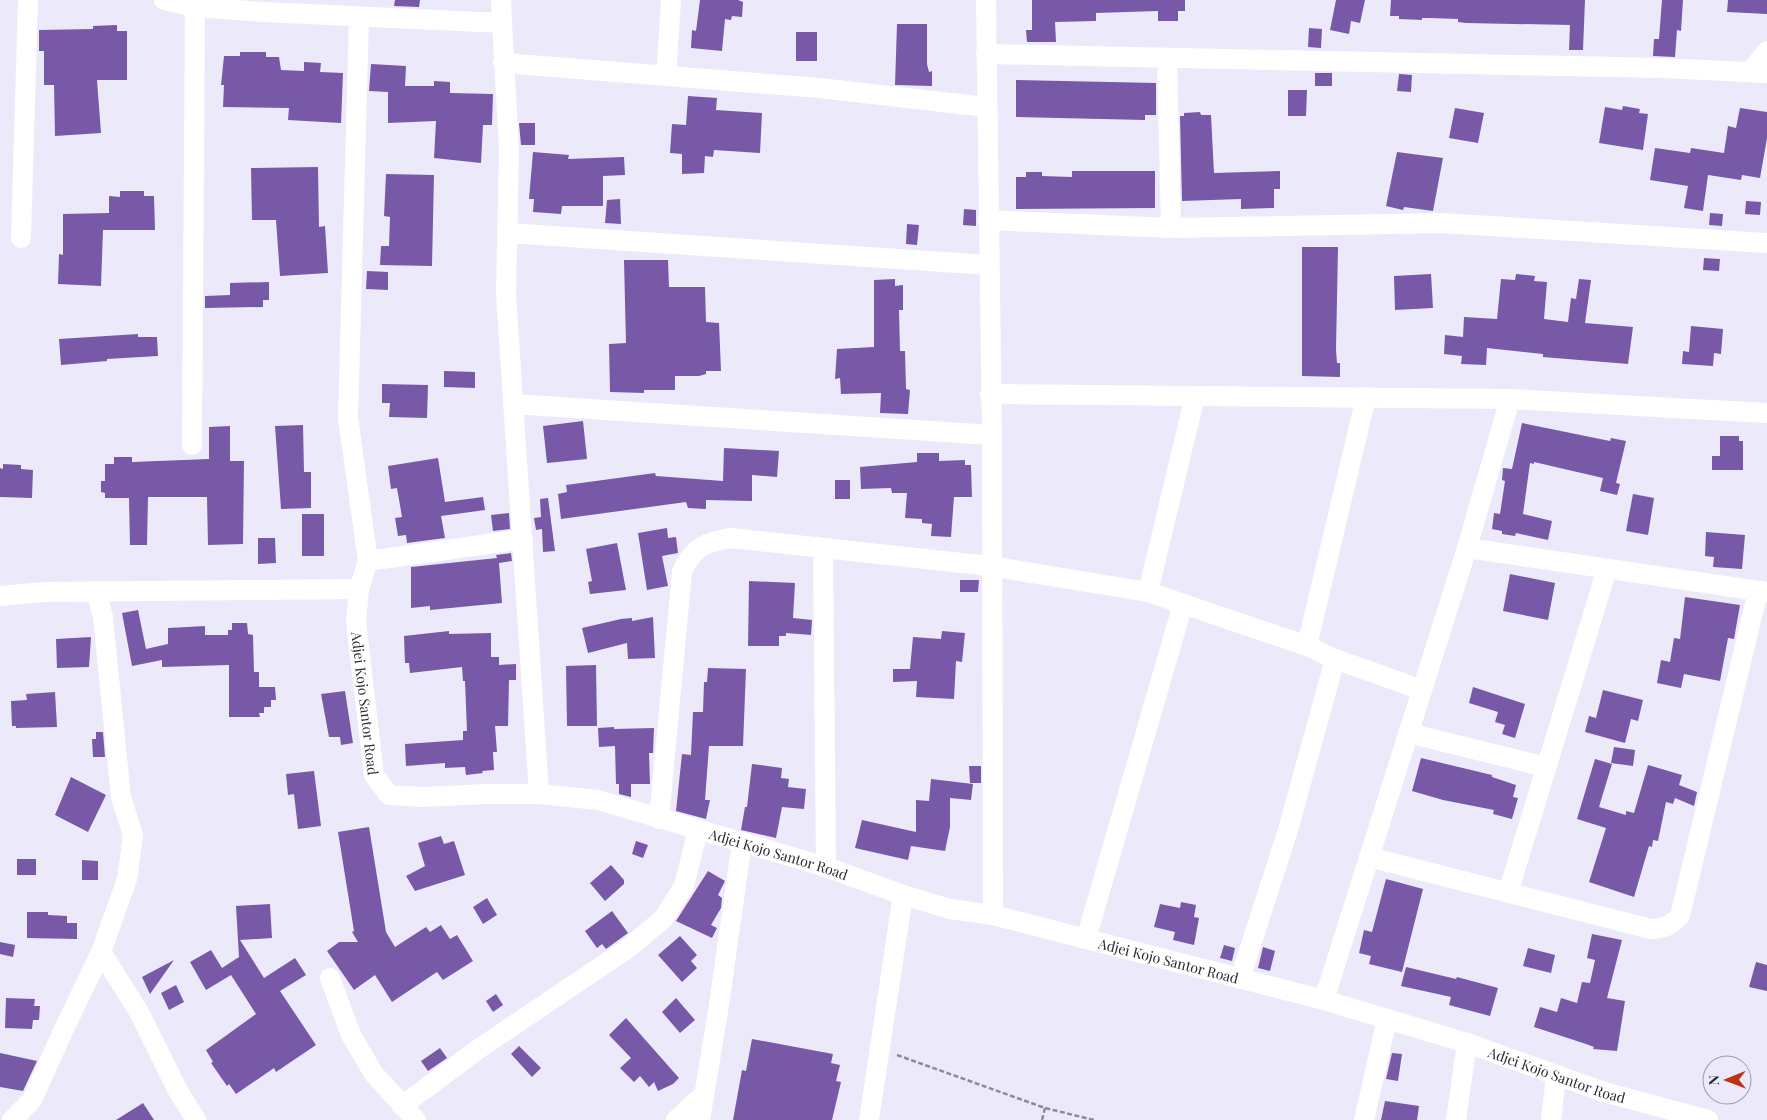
<svg xmlns="http://www.w3.org/2000/svg" width="1767" height="1120" font-family="'Playfair Display',serif">
<style>
.building{fill:#7759a7}
.lines{fill:none;stroke-linecap:round;stroke-linejoin:round}
.path{stroke:#8c8b96;stroke-width:2.5;stroke-dasharray:5 2.5;stroke-linecap:butt}
.minor{stroke:#fff;stroke-width:20}
.labels{text-anchor:middle;dominant-baseline:central;stroke-width:5;stroke-linejoin:round;paint-order:stroke}
.street-label{font-size:14px;fill:#29282e;stroke:#eceafa}
</style>
<rect width="100%" height="100%" fill="#eceafa"/>
<g class="building">
<polygon points="395,0 420,0 419,7 394,6"/>
<polygon points="700,0 738,0 743,2 742,17 732,16 731,20 725,19 722,51 691,48 692,30 696,31"/>
<polygon points="1032,0 1185,0 1185,11 1178,11 1178,21 1158,21 1158,11 1096,13 1096,21 1055,22 1056,42 1027,42 1026,30 1032,30"/>
<polygon points="1336,0 1365,0 1360,23 1351,21 1349,34 1330,30"/>
<polygon points="1391,0 1585,0 1583,50 1569,50 1570,25 1466,23 1458,22 1458,19 1430,18 1422,18 1422,20 1399,19 1399,16 1390,16"/>
<polygon points="1662,0 1683,0 1681,31 1677,30 1675,57 1653,56 1654,39 1659,39"/>
<polygon points="1728,0 1767,0 1767,14 1727,12"/>
<polygon points="897,24 927,24 927,64 929,72 932,71 932,86 895,85"/>
<polygon points="117,25 117,31 127,31 127,80 97,80 101,133 55,136 54,85 44,85 44,51 39,51 39,30 93,29 93,26"/>
<polygon points="1309,28 1322,29 1321,48 1308,47"/>
<rect x="796" y="32" width="21" height="29"/>
<polygon points="240,52 266,52 266,57 279,57 281,70 304,71 304,62 321,63 320,72 343,73 341,123 288,120 289,108 223,107 224,85 221,85 224,56 240,56"/>
<polygon points="371,64 406,66 405,86 434,86 434,81 450,82 450,93 493,94 492,125 483,125 481,163 434,158 436,121 388,123 388,92 369,91"/>
<rect x="1315" y="73" width="17" height="13"/>
<polygon points="1399,74 1412,75 1411,92 1397,91"/>
<polygon points="1016,80 1156,83 1156,115 1145,115 1145,120 1016,117"/>
<polygon points="1288,90 1307,90 1306,116 1288,116"/>
<polygon points="688,96 717,98 716,110 762,113 760,153 714,150 713,157 705,156 704,173 682,174 682,154 670,153 672,124 686,125"/>
<polygon points="1623,106 1640,109 1639,113 1648,114 1643,150 1599,143 1605,107 1622,110"/>
<polygon points="1455,108 1484,113 1478,143 1449,138"/>
<polygon points="1740,108 1767,112 1767,138 1760,178 1742,175 1741,180 1708,175 1703,211 1684,208 1688,186 1650,180 1655,148 1690,153 1691,148 1724,153 1728,126 1736,128"/>
<polygon points="1200,112 1201,115 1211,115 1214,173 1280,171 1280,189 1274,189 1274,208 1241,209 1241,199 1182,201 1180,116 1184,116 1184,113"/>
<polygon points="519,123 535,123 535,145 521,145"/>
<polygon points="533,152 569,155 568,159 624,157 625,175 603,176 603,206 562,206 561,214 533,212 534,199 529,199"/>
<polygon points="1397,152 1443,158 1433,211 1404,207 1403,210 1386,206"/>
<polygon points="318,167 319,227 325,226 328,273 280,276 276,220 252,220 251,168"/>
<polygon points="1072,171 1155,171 1155,208 1016,209 1016,177 1026,177 1026,172 1042,172 1042,176 1072,177"/>
<polygon points="386,174 434,175 432,266 380,265 381,246 389,246 390,217 384,216"/>
<polygon points="120,191 144,191 144,196 154,196 155,230 103,230 101,286 58,284 59,254 63,255 63,214 109,213 109,196 120,197"/>
<polygon points="620,199 621,224 605,223 607,200"/>
<polygon points="1746,201 1761,202 1760,215 1745,214"/>
<polygon points="964,209 976,210 976,226 963,225"/>
<polygon points="1710,213 1723,214 1722,226 1709,225"/>
<polygon points="907,224 919,225 917,245 906,244"/>
<polygon points="1302,247 1338,247 1336,350 1337,363 1340,363 1340,377 1302,376"/>
<polygon points="1704,258 1720,259 1719,271 1703,270"/>
<polygon points="624,260 668,260 669,287 705,287 706,322 719,323 721,371 706,371 706,374 699,376 675,376 675,390 644,390 644,393 610,392 609,344 626,343"/>
<polygon points="367,271 388,272 388,290 366,289"/>
<polygon points="1431,274 1433,308 1395,310 1394,276"/>
<polygon points="1516,274 1535,276 1534,281 1547,282 1544,319 1568,322 1571,298 1576,299 1579,279 1591,280 1585,323 1633,327 1628,364 1543,357 1543,354 1487,348 1486,365 1461,364 1462,356 1444,354 1445,335 1463,337 1464,317 1497,319 1501,279 1515,280"/>
<polygon points="895,279 895,286 903,285 903,310 899,310 900,351 905,351 906,389 910,390 908,414 880,413 881,393 841,394 840,378 835,379 837,349 874,347 874,280"/>
<polygon points="269,282 269,300 263,300 263,307 205,308 205,296 230,295 230,283"/>
<polygon points="1691,326 1723,329 1721,354 1714,353 1713,366 1682,364 1683,351 1689,352"/>
<polygon points="138,334 138,337 157,337 158,356 107,359 107,361 61,365 59,339"/>
<polygon points="444,371 475,372 475,388 444,387"/>
<polygon points="382,384 428,385 427,418 389,417 390,403 382,403"/>
<polygon points="583,421 587,459 547,463 543,426"/>
<polygon points="1522,423 1610,441 1611,438 1626,441 1616,483 1620,484 1617,495 1600,491 1603,478 1534,462 1534,464 1530,463 1523,514 1552,521 1548,540 1516,533 1515,536 1502,534 1502,531 1492,529 1494,513 1500,514 1505,481 1502,480 1503,468 1512,469"/>
<polygon points="303,425 304,472 311,472 311,508 281,509 275,426"/>
<polygon points="230,426 230,461 244,461 243,544 208,545 207,497 148,497 147,545 130,545 129,498 105,498 105,493 101,492 101,481 105,481 105,464 114,464 114,457 132,457 132,462 209,459 209,427"/>
<polygon points="1720,436 1739,436 1739,441 1743,441 1743,470 1712,470 1712,456 1720,456"/>
<polygon points="724,448 779,451 777,477 752,475 752,501 706,500 706,509 688,508 686,502 561,519 558,494 567,492 566,485 655,473 656,476 723,481"/>
<polygon points="917,453 939,453 939,461 965,460 965,465 971,465 972,497 954,497 951,537 931,536 932,524 922,523 922,519 905,518 907,493 892,493 891,488 861,489 860,467 917,462"/>
<polygon points="438,458 445,502 483,497 485,510 441,516 445,538 407,543 406,535 398,536 395,518 402,517 397,488 391,489 388,466"/>
<polygon points="3,464 21,465 21,469 33,470 32,498 0,497 0,468 3,469"/>
<rect x="835" y="480" width="15" height="19"/>
<polygon points="1633,494 1654,498 1648,535 1626,531"/>
<polygon points="548,498 555,551 543,552 542,529 536,530 534,518 541,517 540,499"/>
<polygon points="509,513 510,529 493,531 491,515"/>
<rect x="302" y="514" width="22" height="42"/>
<polygon points="667,528 668,538 676,537 678,553 662,556 668,586 647,590 638,533"/>
<polygon points="1706,532 1745,535 1742,569 1713,567 1714,557 1705,556"/>
<polygon points="258,538 275,538 276,563 258,564"/>
<polygon points="617,543 626,590 590,594 588,582 592,581 586,549"/>
<polygon points="511,553 512,561 499,563 502,603 430,610 430,606 411,608 411,567 497,558 496,555"/>
<polygon points="1510,574 1555,583 1548,620 1503,611"/>
<polygon points="960,580 979,580 978,592 960,592"/>
<polygon points="749,581 795,583 793,618 812,620 811,635 786,633 786,636 779,636 779,646 748,646"/>
<polygon points="1685,597 1740,605 1734,639 1728,638 1720,681 1684,674 1681,688 1657,683 1661,660 1670,662 1674,638 1680,639"/>
<polygon points="138,610 146,649 168,644 168,628 205,626 205,635 228,635 228,630 232,630 232,623 247,623 248,634 253,635 254,672 259,672 259,687 275,687 276,700 271,700 271,707 264,707 264,713 259,713 260,717 229,717 229,665 162,667 162,660 132,666 122,613"/>
<polygon points="653,617 655,658 628,659 627,643 588,653 582,628 621,619 632,618 632,621"/>
<polygon points="449,631 449,634 491,633 491,657 499,657 499,665 516,664 516,680 509,680 508,726 495,726 497,752 493,752 494,770 482,771 483,773 466,775 465,767 445,768 445,763 406,766 405,744 463,740 463,731 467,731 465,681 463,681 462,667 410,673 409,663 405,663 404,636"/>
<polygon points="942,631 965,633 962,662 956,661 954,699 916,697 917,681 893,682 893,669 910,669 913,637 941,639"/>
<polygon points="91,637 89,667 57,668 56,639"/>
<polygon points="596,665 597,726 567,726 566,666"/>
<polygon points="708,668 746,669 743,746 709,746 705,800 710,800 706,819 676,811 682,754 691,755 693,712 703,712 704,682 707,682"/>
<polygon points="1473,687 1525,704 1515,738 1502,734 1505,725 1495,722 1498,712 1469,703"/>
<polygon points="1603,690 1643,700 1638,721 1631,719 1625,743 1585,732 1589,716 1596,718"/>
<polygon points="345,691 353,743 341,745 340,737 329,737 321,694"/>
<polygon points="55,692 57,727 16,728 16,726 12,726 11,701 27,700 26,694"/>
<polygon points="614,727 614,729 654,728 653,753 649,753 650,784 631,784 631,797 619,794 619,784 616,784 615,746 599,747 598,728"/>
<polygon points="96,732 103,732 105,757 93,757 92,739 96,739"/>
<polygon points="1614,747 1635,750 1633,766 1611,763"/>
<polygon points="1421,758 1492,775 1492,777 1516,785 1513,797 1518,798 1512,819 1493,814 1494,810 1443,800 1412,791"/>
<polygon points="1595,759 1612,764 1599,807 1626,815 1626,811 1634,813 1648,765 1682,775 1679,785 1697,792 1694,806 1675,798 1673,804 1666,802 1658,841 1653,840 1652,847 1649,846 1634,897 1589,882 1606,828 1577,819"/>
<polygon points="752,764 782,768 781,778 789,779 788,787 806,789 804,809 782,807 776,838 741,830 745,807 747,807"/>
<polygon points="969,766 981,766 981,783 970,783"/>
<polygon points="314,771 321,826 298,829 294,794 288,795 286,774"/>
<polygon points="71,777 106,795 88,832 55,815"/>
<polygon points="931,779 973,784 971,800 950,798 950,827 945,851 911,846 908,860 855,848 862,820 916,832 916,800 929,801"/>
<polygon points="369,827 386,932 395,947 426,927 430,932 441,925 450,939 457,935 473,961 443,980 437,972 392,1002 375,975 354,990 327,951 339,942 358,942 352,932 354,931 338,832"/>
<polygon points="441,836 444,844 454,841 465,875 415,891 406,876 425,866 418,843"/>
<polygon points="636,841 648,845 643,858 632,854"/>
<rect x="17" y="859" width="19" height="16"/>
<polygon points="82,860 98,861 98,880 82,880"/>
<polygon points="611,865 624,880 624,884 605,901 590,883"/>
<polygon points="708,871 725,881 718,895 722,898 721,908 711,925 717,928 712,938 676,921"/>
<polygon points="1386,879 1423,889 1402,972 1369,964 1371,956 1359,953 1364,930 1372,932"/>
<polygon points="487,898 497,915 483,924 473,907"/>
<polygon points="1181,902 1196,905 1194,917 1199,918 1194,945 1173,940 1175,932 1154,927 1160,904 1180,908"/>
<polygon points="270,904 272,938 240,940 264,978 295,958 306,975 280,991 316,1045 276,1072 274,1068 236,1094 229,1084 227,1086 211,1063 213,1062 206,1050 256,1014 231,975 206,990 190,962 211,950 222,968 239,957 236,906"/>
<polygon points="612,911 628,933 606,949 602,944 597,948 585,931"/>
<polygon points="27,912 48,912 48,915 67,916 67,923 77,923 77,939 27,938"/>
<polygon points="1592,934 1622,940 1607,998 1625,1001 1617,1051 1593,1049 1594,1047 1586,1044 1534,1027 1540,1007 1557,1012 1561,998 1577,1003 1582,982 1590,983 1595,960 1587,958"/>
<polygon points="680,936 697,955 691,961 697,968 682,982 658,955"/>
<polygon points="0,942 15,945 13,957 0,954"/>
<polygon points="1224,945 1235,948 1232,961 1220,958"/>
<polygon points="1263,947 1275,951 1270,971 1258,968"/>
<polygon points="1528,948 1555,955 1551,973 1523,966"/>
<polygon points="174,960 150,994 142,977"/>
<polygon points="1756,962 1767,965 1767,991 1749,987"/>
<polygon points="1406,967 1456,979 1457,977 1498,988 1490,1016 1449,1005 1451,997 1401,986"/>
<polygon points="176,985 184,1002 169,1010 161,993"/>
<polygon points="496,994 503,1005 493,1012 486,1001"/>
<polygon points="6,998 35,999 34,1006 40,1006 39,1020 33,1020 32,1029 5,1028"/>
<polygon points="676,998 695,1020 680,1033 662,1012"/>
<polygon points="626,1018 679,1078 673,1084 658,1091 654,1082 649,1087 640,1076 634,1082 620,1068 631,1058 609,1035"/>
<polygon points="752,1039 833,1054 831,1063 840,1065 836,1081 841,1082 832,1120 733,1120 742,1070 746,1071"/>
<polygon points="519,1046 541,1068 532,1077 511,1054"/>
<polygon points="440,1048 447,1058 428,1071 421,1061"/>
<polygon points="0,1053 37,1061 23,1091 0,1087"/>
<polygon points="1392,1053 1402,1054 1398,1081 1386,1079"/>
<polygon points="1385,1101 1419,1106 1417,1120 1381,1120"/>
<polygon points="143,1103 154,1120 116,1120"/>
</g>
<g class="lines">
<g class="path">
<polyline points="897,1055 1045,1108 1094,1120"/>
<polyline points="1042,1120 1045,1108"/>
</g>
<g class="minor">
<polyline points="164,0 195,7 264,12 502,23 501,0"/>
<polyline points="986,0 992,435 993,915"/>
<path id="s1" d="M359,18L348,418L368,561L359,589L356,622L374,775L389,795L423,797L485,794H539L598,800L826,867L903,895L950,909L993,915L1324,1000L1467,1043L1604,1092L1708,1120"/>
<polyline points="502,23 509,148 506,294 539,794"/>
<polyline points="986,54 1663,68 1767,73"/>
<polyline points="1167,58 1171,228"/>
<polyline points="503,63 819,88 986,107"/>
<polyline points="1750,72 1767,51"/>
<polyline points="666,76 671,0"/>
<polyline points="988,220 1171,228 1441,223 1767,243"/>
<polyline points="508,233 989,265"/>
<polyline points="21,238 28,0"/>
<polyline points="990,394 1510,399"/>
<polyline points="513,404 992,435"/>
<polyline points="1767,413 1510,399 1467,548 1767,592"/>
<polyline points="192,445 195,7"/>
<polyline points="823,548 826,867"/>
<polyline points="368,561 523,539"/>
<polyline points="1148,592 1195,396"/>
<polyline points="0,596 43,592 359,589"/>
<polyline points="1307,646 1366,397"/>
<polyline points="1408,733 1546,767"/>
<path d="M659,819L682,572C693,547 705,542 731,538L990,566L1148,592L1307,646L1335,659L1422,690"/>
<path d="M1369,857L1651,929C1664,929 1671,925 1680,916L1758,591"/>
<polyline points="1508,893 1607,569"/>
<polyline points="1086,939 1183,604"/>
<polyline points="101,952 139,1012 178,1091 196,1120"/>
<polyline points="330,978 351,1035 374,1074 416,1120"/>
<polyline points="1240,979 1288,830 1335,659"/>
<polyline points="1324,1000 1467,548"/>
<polyline points="402,1106 477,1050 627,949 663,919 684,886 698,830"/>
<polyline points="12,1120 32,1100 64,1029 101,952 127,879 133,835 121,797 103,617 96,591"/>
<polyline points="676,1120 703,1095"/>
<polyline points="700,1120 719,1005 742,842"/>
<polyline points="869,1120 903,895"/>
<polyline points="1364,1120 1387,1019"/>
<polyline points="1456,1120 1467,1043"/>
<polyline points="1551,1120 1556,1077"/>
</g>
</g>
<g class="labels">
<g class="street-label">
<text stroke="none"><textPath href="#s1" startOffset="689">Adjei Kojo Santor Road</textPath></text>
<text stroke="none"><textPath href="#s1" startOffset="1184">Adjei Kojo Santor Road</textPath></text>
<text stroke="none"><textPath href="#s1" startOffset="1589">Adjei Kojo Santor Road</textPath></text>
<text stroke="none"><textPath href="#s1" startOffset="1994">Adjei Kojo Santor Road</textPath></text>
</g>
</g>
<g transform="translate(1727 1080) rotate(269)"><circle r="24" fill="#eceafa" stroke="#9e9ca8"/>
<path d="M0-4L9 19L0 12L-9 19Z" fill="#be3413"/>
<text y="-8" font-size="14" font-weight="bold" text-anchor="middle" fill="#29282e">N</text>
</g>
</svg>
